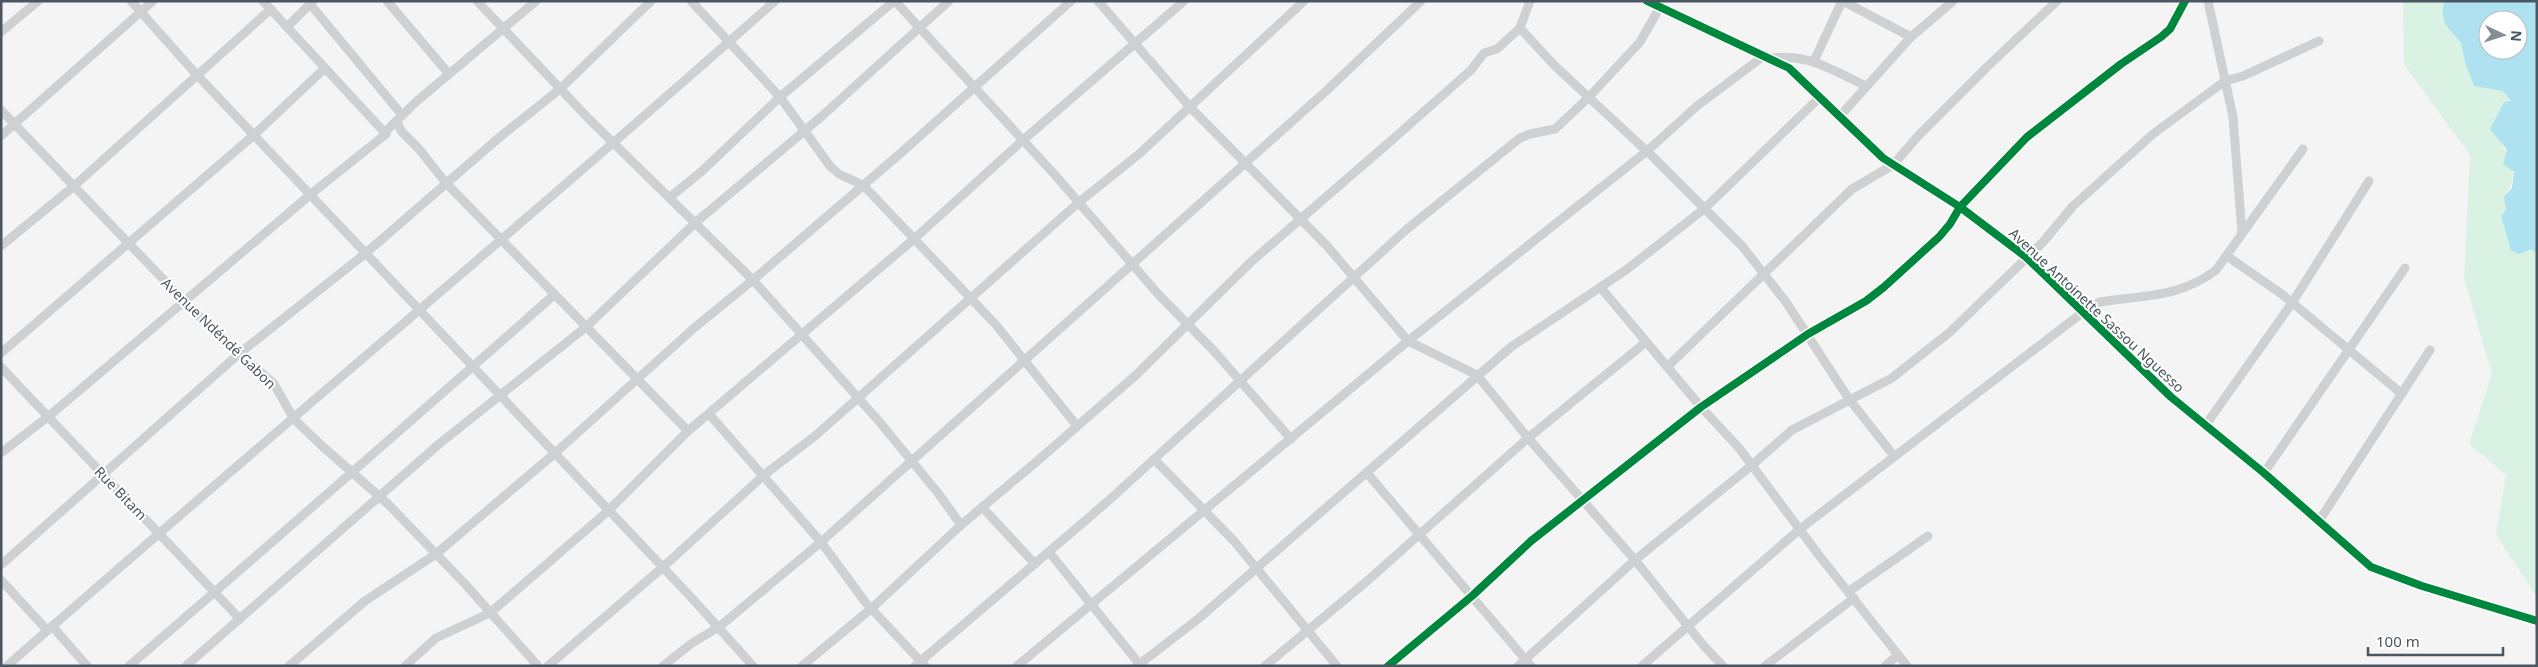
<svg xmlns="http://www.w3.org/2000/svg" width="2538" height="667" font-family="'Noto Sans',sans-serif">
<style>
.green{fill:#d9f2e3}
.water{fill:#aee2f0;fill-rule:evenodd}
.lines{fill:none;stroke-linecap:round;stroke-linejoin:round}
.minor{stroke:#ced0d2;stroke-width:9}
.cycleway-casing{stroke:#fff;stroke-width:11}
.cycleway{stroke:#00873e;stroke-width:8}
.labels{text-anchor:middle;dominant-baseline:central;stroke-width:4;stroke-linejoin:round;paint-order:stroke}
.street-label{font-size:14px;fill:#4a5661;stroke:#fff}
</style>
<rect width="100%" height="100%" fill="#f4f4f4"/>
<path class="green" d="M2403,1H2445L2442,10L2445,24L2461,43L2465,62L2489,88L2503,91L2511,101L2504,102L2490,129C2507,149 2523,174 2504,197L2506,210L2501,216L2511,251L2519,254L2531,249L2537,253V597L2496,535L2506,475L2469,444L2492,374L2464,279L2470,155L2404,64Z"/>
<path class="water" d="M2445,1H2537V253L2531,249L2519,254L2511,251L2501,216L2506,210L2504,197L2512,188L2514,172L2503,164L2507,150L2490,129L2504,102L2511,101L2503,91L2474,86L2465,62L2461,43L2445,24L2442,10ZM2488,20H2518V50H2488Z"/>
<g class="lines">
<g class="minor">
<polyline points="131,1 197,75 689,595 753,666"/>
<polyline points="263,1 386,134"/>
<polyline points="387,1 449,74"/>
<polyline points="477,1 589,119 753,280 877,419 938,493 961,525"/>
<polyline points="691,1 780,97 830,166 839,174 863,185 996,325 1077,426"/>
<polyline points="895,1 1055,175 1159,295 1214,351 1291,439"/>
<polyline points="1098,1 1190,107 1327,246 1408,341 1477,375 1528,438 1635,560 1704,646 1723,666"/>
<polyline points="1530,1 1520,28 1554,65 1653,157 1742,246 1786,302 1849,399 1894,456"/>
<polyline points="1647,1 1789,68 1883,158 1960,207 2026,257 2171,397 2264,473 2371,567 2422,586 2537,621"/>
<polyline points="1843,1 1911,37"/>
<polyline points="2208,1 2233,117 2242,233"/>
<polyline points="310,4 402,115"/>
<polyline points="287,27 313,1"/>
<polyline points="1,32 38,1"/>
<path d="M1773,58C1807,53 1836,72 1866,86"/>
<polyline points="1814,61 1842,1"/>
<polyline points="1,110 184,301 215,332 274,384 294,419 321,445 388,504 466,585 538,666"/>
<polyline points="1840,116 1911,37 1953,1"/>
<polyline points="396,121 402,132 419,149 446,183 688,431"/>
<polyline points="1,136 153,1"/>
<polyline points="669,198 702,171 780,97 894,1"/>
<polyline points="1,246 74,186 271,9"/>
<polyline points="2227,256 2283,295 2402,394"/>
<polyline points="1601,288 1701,407 1739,448 1818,554 1907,666"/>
<polyline points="1,353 254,135 325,68"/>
<polyline points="1,367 240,619"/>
<polyline points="1667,367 1852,189 1893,165 1918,136 1987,67 2057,1"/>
<polyline points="709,414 821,542 866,603 925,666"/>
<polyline points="2205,426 2292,303 2369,181"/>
<polyline points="1,453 49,416 311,194 386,134 385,132 417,101 536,1"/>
<polyline points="1154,459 1234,541 1337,666"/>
<polyline points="1367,473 1531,666"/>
<polyline points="2264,473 2405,268"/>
<polyline points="982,507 1035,564"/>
<polyline points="2319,521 2430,350"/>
<polyline points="1049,552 1141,666"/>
<polyline points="1,565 241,352 366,253 501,136 560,89 651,1"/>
<polyline points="1,580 47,630"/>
<polyline points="1848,592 1928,536"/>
<polyline points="52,626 87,666"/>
<path d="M7,666C261,442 522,226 775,1"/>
<path d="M129,666C272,543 413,419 554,295"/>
<polyline points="186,666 439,444 586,327 695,223 822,116 949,1"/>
<polyline points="289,666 365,601 436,554 554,454 694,328 753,280 902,152 1071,1"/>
<polyline points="405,666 436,638 490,613 608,511 688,431 914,239 1022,141 1184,1"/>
<polyline points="548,666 662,568 764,475 815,436 1078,203 1139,154 1304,1"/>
<polyline points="663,666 692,643 719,627 821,542 1325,92 1421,1"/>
<polyline points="802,666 872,608 961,525 1035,463 1136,375 1252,261 1393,139 1471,70 1484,53 1497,49 1520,28"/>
<polyline points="915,666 1107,502 1407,229 1520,138 1530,134 1555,129 1589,97 1640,42 1660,7"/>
<polyline points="1017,666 1408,341 1647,151 1697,106 1765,55"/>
<polyline points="1137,666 1198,619 1511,347 1626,270 1704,209 1819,98"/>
<polyline points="1265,666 1366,582 1528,438 1646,342"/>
<polyline points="1388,666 1472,596 1531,541 1701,407 1808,334 1866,301 1884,287 1939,237 1950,224 1960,207 2027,137 2121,64 2161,37 2170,29 2185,1"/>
<polyline points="1518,666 1635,560 1751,466 1792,430 1892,378 1950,332 2043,242 2073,206 2153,134 2225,81 2243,76 2319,41"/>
<path d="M1642,666L1800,529L2091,306L2100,302C2142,295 2180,298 2216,270L2303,149"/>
<polyline points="1765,666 1854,598"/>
<polyline points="1885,666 1898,655"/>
</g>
<g class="cycleway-casing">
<g id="cycleway">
<polyline points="1647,1 1789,68 1883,158 1960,207 2026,257 2171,397 2264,473 2371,567 2422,586 2537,621"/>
<polyline points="1388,666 1472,596 1531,541 1701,407 1808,334 1866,301 1884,287 1939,237 1950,224 1960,207 2027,137 2121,64 2161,37 2170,29 2185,1"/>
</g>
</g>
<use href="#cycleway" class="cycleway"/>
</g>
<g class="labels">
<g class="street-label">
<text transform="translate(2097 310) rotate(43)">Avenue Antoinette Sassou Nguesso</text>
<text transform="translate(219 333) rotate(44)">Avenue Ndéndé Gabon</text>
<text transform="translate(121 493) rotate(46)">Rue Bitam</text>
</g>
</g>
<rect width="2538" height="667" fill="none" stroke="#4a5661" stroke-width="5"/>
<g transform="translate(2503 35) rotate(94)"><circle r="24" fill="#ffffff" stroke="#b7bbc0"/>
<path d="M0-4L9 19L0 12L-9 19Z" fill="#868d94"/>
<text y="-8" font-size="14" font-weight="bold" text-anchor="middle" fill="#4a5661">N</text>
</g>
<path d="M2368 647v8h135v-8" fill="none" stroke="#4a5661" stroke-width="2.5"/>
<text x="2376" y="647" font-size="15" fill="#4a5661" stroke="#ffffff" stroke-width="4" paint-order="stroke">100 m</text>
</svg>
